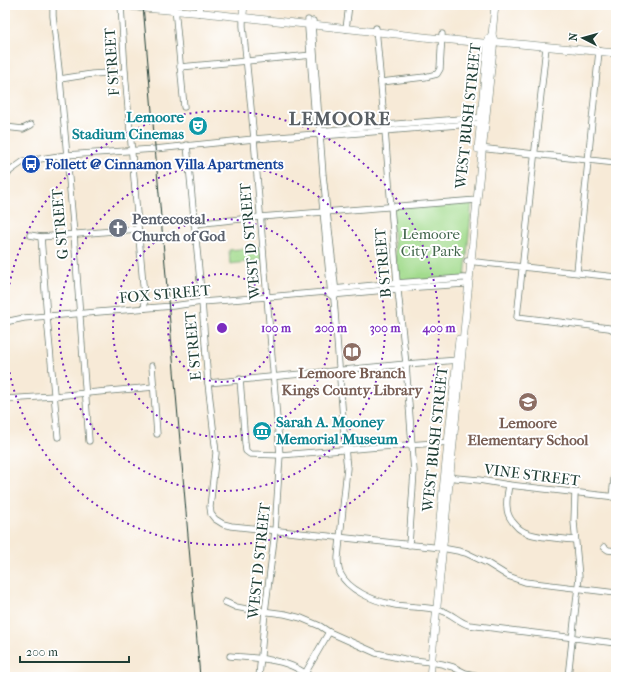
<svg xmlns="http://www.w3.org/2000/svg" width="621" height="682" font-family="'IM FELL French Canon',serif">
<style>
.green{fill:#a2db8d;stroke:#608c60}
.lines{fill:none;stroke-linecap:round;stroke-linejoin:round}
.stream{stroke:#64bee1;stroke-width:1}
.minor-casing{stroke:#6b7a6d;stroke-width:7}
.major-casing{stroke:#6b7a6d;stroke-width:8}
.minor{stroke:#fff;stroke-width:5.5}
.major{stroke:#fff;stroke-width:7}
.rail{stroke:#1f3d34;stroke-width:1}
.ring{fill:none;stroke:#7b2cbf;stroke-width:2;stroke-dasharray:2 4}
.labels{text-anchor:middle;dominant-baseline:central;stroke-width:4;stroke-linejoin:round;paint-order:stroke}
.street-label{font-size:15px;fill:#1f3d34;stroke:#fff}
.culture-label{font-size:15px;font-weight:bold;fill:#0d838f;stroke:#fff;text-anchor:end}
.transit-label{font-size:15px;font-weight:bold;fill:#164399;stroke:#fff;text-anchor:start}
.worship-label{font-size:15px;font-weight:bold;fill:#5b616d;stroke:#fff;text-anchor:start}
.park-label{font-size:15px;fill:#40644a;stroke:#fff}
.education-label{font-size:15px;font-weight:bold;fill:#785e54;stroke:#fff}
.district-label{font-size:19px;font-weight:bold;letter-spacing:1px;fill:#595f64;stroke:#fff}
.centre{fill:#7b2cbf;stroke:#fff;stroke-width:2}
.ring-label{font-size:12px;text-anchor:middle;font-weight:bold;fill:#7b2cbf;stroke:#fff;stroke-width:4;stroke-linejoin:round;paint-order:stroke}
</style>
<rect width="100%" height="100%" fill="#fff"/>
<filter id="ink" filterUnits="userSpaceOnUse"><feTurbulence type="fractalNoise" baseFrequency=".025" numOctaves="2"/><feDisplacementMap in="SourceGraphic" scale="8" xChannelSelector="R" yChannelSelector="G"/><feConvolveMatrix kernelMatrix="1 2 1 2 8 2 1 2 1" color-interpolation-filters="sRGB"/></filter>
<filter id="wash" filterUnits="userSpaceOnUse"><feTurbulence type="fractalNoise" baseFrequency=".012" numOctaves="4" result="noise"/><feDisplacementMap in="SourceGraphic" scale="16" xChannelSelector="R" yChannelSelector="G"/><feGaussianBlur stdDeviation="0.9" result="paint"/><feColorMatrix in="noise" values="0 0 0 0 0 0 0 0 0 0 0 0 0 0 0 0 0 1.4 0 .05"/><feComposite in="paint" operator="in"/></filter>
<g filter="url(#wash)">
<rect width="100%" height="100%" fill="#f7ead7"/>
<g class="green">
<polygon points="472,201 465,278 397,283 391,207"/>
<polygon points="263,247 264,260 230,264 229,250"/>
</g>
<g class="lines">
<polyline class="stream" points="5,485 5,482"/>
</g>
</g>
<g filter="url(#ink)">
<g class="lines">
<g class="minor-casing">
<g id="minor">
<polyline points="53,5 53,16 60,79 74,234 89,441"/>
<polyline points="121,5 125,72 145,308"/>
<polyline points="175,7 184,107"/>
<polyline points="199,13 200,5"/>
<polyline points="243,14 243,26 254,139 280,455 275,531 265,612 259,677"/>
<polyline points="308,20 308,28 315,119"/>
<path d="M313,21L312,25L323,175L336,294L334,299L346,459L347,468L338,558C338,563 338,568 340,573C348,590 374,601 391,604C407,608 423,606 439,610C451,612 458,622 469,625L616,643"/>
<polyline points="376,28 385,131 397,282 406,364 413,459 414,471 409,545"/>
<polyline points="346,29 349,5"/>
<polyline points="546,47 517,317 609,328 616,331"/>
<polyline points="180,67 313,55"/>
<polyline points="60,79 92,74 125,72"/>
<polyline points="381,82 425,77 437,74 440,69 442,34"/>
<polyline points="5,85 5,90"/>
<polyline points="5,127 23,129 31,125"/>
<polyline points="318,135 321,136 483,123"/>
<polyline points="187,145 202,302 208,383 216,453 210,507 211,514 215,519 223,524 231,526 442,548 458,551 466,553 487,563 508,576 525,582 616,593"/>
<polyline points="479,148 616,163"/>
<polyline points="5,178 10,171 24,161 40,159 66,155 155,149 254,139 317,134 320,131 385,125 485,117"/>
<polyline points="322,200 331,295 332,296"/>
<polyline points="194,224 260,217 477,200"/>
<polyline points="30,235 41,237 138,229"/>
<polyline points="41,237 47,317 58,437"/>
<polyline points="467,261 616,277"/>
<polyline points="577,272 599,51"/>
<polyline points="333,289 397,283 462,278 465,278 469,281"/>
<polyline points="5,322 24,318 173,306 202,302 267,297 326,292 331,295 419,287 465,284 469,281"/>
<polyline points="152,366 157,434"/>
<polyline points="240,379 245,443 246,451 250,454 280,455 379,447 451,442"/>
<polyline points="208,383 406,364 459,360"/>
<polyline points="5,399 54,396 154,387"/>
<polyline points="445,477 479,480 509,485 616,497"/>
<path d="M509,485C508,492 506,500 507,507C507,512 509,517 512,521C515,524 517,528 521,530C532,538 561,538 575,540"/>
<polyline points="612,497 616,462"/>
<polyline points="604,547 608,550 616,551"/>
<polyline points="225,602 236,607 246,609 285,614 301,618 320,626 329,632 376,653 404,659 431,662 442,664 453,667 465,673 484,677"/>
<path d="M230,656C251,658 273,658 292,666C299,669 305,673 311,677"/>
<polyline points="303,677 329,632"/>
<polyline points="568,677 579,577 574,522 575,493"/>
</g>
</g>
<g class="major-casing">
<g id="major">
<polyline points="124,5 143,8 204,13 442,39 493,44 497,42 616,53"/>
<polyline points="243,14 244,5"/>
<polyline points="478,149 488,43 488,39 492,35"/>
<polyline points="437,547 459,339"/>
<polyline points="430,677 477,200 494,40 492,35 495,5"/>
</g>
</g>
<use href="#minor" class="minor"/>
<use href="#major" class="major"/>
<polyline class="rail" points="143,5 200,677"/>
</g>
</g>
<g class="ring">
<circle cx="222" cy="328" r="54"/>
<circle cx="222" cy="328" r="109"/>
<circle cx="222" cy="328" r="163"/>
<path d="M5 326A217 217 0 1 1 5 330"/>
</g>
<defs>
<g id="theatre-disc" transform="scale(1)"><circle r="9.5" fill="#0f9aa8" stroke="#fff"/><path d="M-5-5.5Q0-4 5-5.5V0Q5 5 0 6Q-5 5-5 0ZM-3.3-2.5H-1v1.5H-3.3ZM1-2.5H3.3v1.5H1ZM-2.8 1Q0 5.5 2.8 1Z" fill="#fff"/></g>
<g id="bus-disc" transform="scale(1)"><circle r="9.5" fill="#1a4fb4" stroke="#fff"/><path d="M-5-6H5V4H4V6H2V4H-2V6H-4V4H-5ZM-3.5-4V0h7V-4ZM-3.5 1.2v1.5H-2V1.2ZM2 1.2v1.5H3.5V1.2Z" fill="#fff"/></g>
<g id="church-disc" transform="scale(1)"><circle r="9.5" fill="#6b7280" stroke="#fff"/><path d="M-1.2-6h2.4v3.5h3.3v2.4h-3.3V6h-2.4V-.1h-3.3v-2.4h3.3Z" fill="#fff"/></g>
<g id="library-disc" transform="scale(1)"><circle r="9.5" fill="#8d6e63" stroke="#fff"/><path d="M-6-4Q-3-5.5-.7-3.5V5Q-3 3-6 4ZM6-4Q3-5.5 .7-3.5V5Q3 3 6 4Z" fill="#fff"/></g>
<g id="school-disc" transform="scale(1)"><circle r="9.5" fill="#8d6e63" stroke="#fff"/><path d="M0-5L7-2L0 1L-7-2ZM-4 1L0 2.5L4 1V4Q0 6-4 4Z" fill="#fff"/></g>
<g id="museum-disc" transform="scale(1)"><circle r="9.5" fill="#0f9aa8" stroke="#fff"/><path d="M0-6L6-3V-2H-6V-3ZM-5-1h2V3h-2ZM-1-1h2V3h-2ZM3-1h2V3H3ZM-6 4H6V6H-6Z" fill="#fff"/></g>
</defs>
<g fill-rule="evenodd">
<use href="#theatre-disc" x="198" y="126"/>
<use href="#bus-disc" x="31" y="164"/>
<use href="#church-disc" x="118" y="228"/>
<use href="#library-disc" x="352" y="352"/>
<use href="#school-disc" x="528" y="402"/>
<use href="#museum-disc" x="262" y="431"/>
</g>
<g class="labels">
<g class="street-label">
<text transform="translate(112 62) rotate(-94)">F STREET</text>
<text transform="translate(468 116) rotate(-84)">WEST BUSH STREET</text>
<text transform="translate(60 224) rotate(-95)">G STREET</text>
<text transform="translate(250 241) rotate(-95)">WEST D STREET</text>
<text transform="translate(383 263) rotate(-95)">B STREET</text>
<text transform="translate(165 294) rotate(-5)">FOX STREET</text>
<text transform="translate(193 346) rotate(-95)">E STREET</text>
<text transform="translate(435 439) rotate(-84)">WEST BUSH STREET</text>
<text transform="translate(532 475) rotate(7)">VINE STREET</text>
<text transform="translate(259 561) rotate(-84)">WEST D STREET</text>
</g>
<g class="culture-label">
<text x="184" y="117">Lemoore<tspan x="184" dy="17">Stadium Cinemas</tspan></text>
<text x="276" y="422" text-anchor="start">Sarah A. Mooney<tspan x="276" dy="17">Memorial Museum</tspan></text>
</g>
<g class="transit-label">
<text x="45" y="164">Follett @ Cinnamon Villa Apartments</text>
</g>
<g class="worship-label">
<text x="132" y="219">Pentecostal<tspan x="132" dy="17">Church of God</tspan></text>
</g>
<g class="park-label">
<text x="431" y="234">Lemoore<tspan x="431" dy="17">City Park</tspan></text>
</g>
<g class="education-label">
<text x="352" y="373">Lemoore Branch<tspan x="352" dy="17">Kings County Library</tspan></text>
<text x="528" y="423">Lemoore<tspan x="528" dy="17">Elementary School</tspan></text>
</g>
<g class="district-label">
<text x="340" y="119">LEMOORE</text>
</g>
</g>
<circle cx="222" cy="328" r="6" class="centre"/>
<g class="ring-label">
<text x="276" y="332">100 m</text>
<text x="331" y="332">200 m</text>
<text x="385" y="332">300 m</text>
<text x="439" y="332">400 m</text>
</g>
<rect width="621" height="682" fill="none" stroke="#fff" stroke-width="20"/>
<g transform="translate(583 38) rotate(276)" stroke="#ffffff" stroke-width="3" paint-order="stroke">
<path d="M0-3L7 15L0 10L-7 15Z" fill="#1f3d34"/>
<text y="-6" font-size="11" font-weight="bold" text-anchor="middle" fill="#1f3d34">N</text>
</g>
<path d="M20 656v6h109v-6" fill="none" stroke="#1f3d34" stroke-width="2"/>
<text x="26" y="656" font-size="12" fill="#1f3d34" stroke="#ffffff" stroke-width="3" paint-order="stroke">200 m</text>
</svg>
